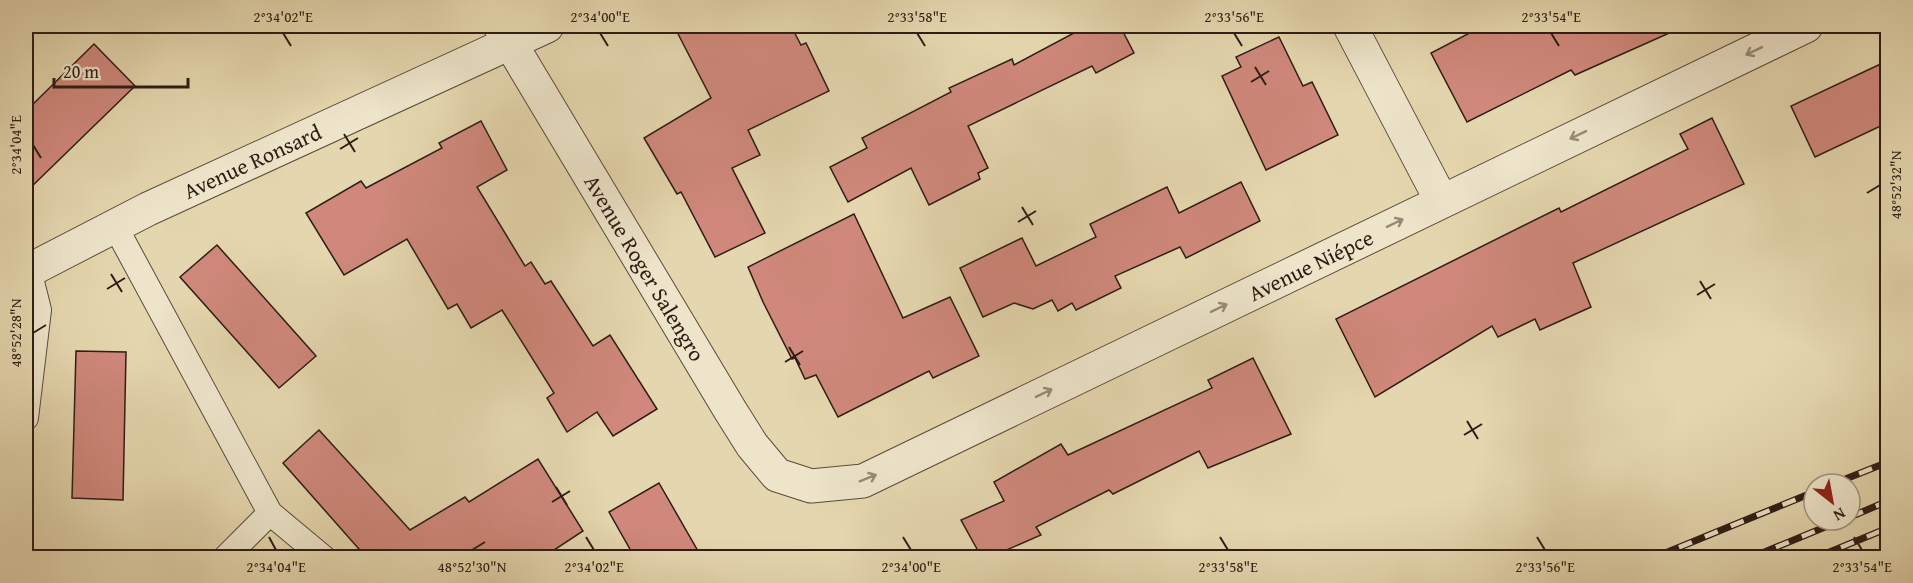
<svg xmlns="http://www.w3.org/2000/svg" width="1913" height="583" font-family="'Gentium Book Plus',serif">
<style>
.building{fill:#cf887b;stroke:#2e1d14;stroke-width:1.5}
.lines{fill:none;stroke-linecap:round;stroke-linejoin:round}
.lane-casing{stroke:#5c4b3a;stroke-width:26}
.street-casing{stroke:#5c4b3a;stroke-width:35}
.lane{stroke:#ede4ca;stroke-width:24}
.street{stroke:#ede4ca;stroke-width:33}
.rail-casing{stroke:#2e1d14;stroke-width:7}
.rail{stroke:#ede4ca;stroke-width:4.5;stroke-dasharray:14;stroke-linecap:butt}
.oneway{stroke:#978a78}
.ticks{fill:none;stroke:#2e1d14;stroke-width:2}
.labels{text-anchor:middle;dominant-baseline:central;stroke-width:5;stroke-linejoin:round;paint-order:stroke}
.street-label{font-size:22px;fill:#2e1d14;stroke:#ede4ca}
.neatline{fill:none;stroke:#2e1d14;stroke-width:2}
.ticks-label{font-size:15px;text-anchor:middle;fill:#2e1d14}
</style>
<rect width="100%" height="100%" fill="#e4d6ae"/>
<filter id="stains"><feTurbulence type="fractalNoise" baseFrequency=".00333" numOctaves="4"/><feColorMatrix values="0 0 0 0 .2 0 0 0 0 .09 0 0 0 0 .02 0 0 0 .5 -.17"/></filter>
<radialGradient id="worn" r=".72"><stop offset=".6" stop-color="#630" stop-opacity="0"/><stop offset="1" stop-color="#630" stop-opacity=".3"/></radialGradient>
<g class="building">
<polygon points="674,26 791,26 801,45 806,43 829,91 748,130 760,155 732,168 765,233 715,257 681,192 677,194 644,138 711,98"/>
<polygon points="1087,26 1120,26 1134,53 1096,73 1092,66 968,126 988,168 978,173 980,179 929,205 911,168 848,202 830,167 867,148 862,138 951,92 949,88 1012,59 1014,65"/>
<polygon points="1483,26 1685,26 1575,75 1571,70 1467,122 1431,53"/>
<polygon points="1279,37 1303,86 1312,82 1338,135 1266,170 1222,76 1241,67 1236,57"/>
<polygon points="94,44 135,86 26,192 26,111"/>
<polygon points="1887,61 1887,123 1815,157 1791,106"/>
<polygon points="1712,118 1744,184 1573,263 1591,307 1540,330 1535,319 1498,337 1492,326 1375,397 1336,319 1559,208 1561,212 1688,149 1680,134"/>
<polygon points="481,121 507,170 477,187 525,266 531,262 545,284 551,281 593,346 610,335 657,409 613,436 597,412 567,432 547,398 554,393 502,310 471,328 457,304 448,309 407,239 344,275 306,213 361,181 366,188 442,148 439,143"/>
<polygon points="1241,182 1260,221 1186,258 1180,247 1115,276 1121,288 1076,310 1072,303 1058,311 1052,300 1033,309 1014,303 983,317 960,268 1022,238 1036,266 1096,237 1090,224 1167,187 1179,213"/>
<polygon points="854,214 903,318 950,297 979,356 933,378 929,371 838,417 816,375 805,379 795,358 792,359 763,302 748,267"/>
<polygon points="217,245 316,356 279,388 180,277"/>
<polygon points="76,351 126,352 123,500 72,498"/>
<polygon points="1253,358 1291,434 1208,468 1199,451 1113,494 1109,490 1036,527 1041,535 988,558 982,558 961,520 1004,501 994,482 1061,444 1068,455 1212,388 1208,380"/>
<polygon points="319,430 410,530 465,497 469,502 538,459 583,531 542,558 365,558 366,557 283,463"/>
<polygon points="659,483 702,558 635,558 609,512"/>
</g>
<g class="lines">
<g class="lane-casing">
<g id="lane">
<polyline points="115,226 270,513 324,558"/>
<polyline points="26,266 29,270 39,310 26,418"/>
<polyline points="225,558 270,513"/>
</g>
</g>
<g class="street-casing">
<g id="street">
<path id="s1" d="M500,26L730,410L752,445L777,475L811,486L863,481L1806,26"/>
<polyline points="1350,26 1441,200"/>
<path id="s2" d="M26,272L148,209L547,26"/>
</g>
</g>
<use href="#lane" class="lane"/>
<use href="#street" class="street"/>
<g class="rail-casing">
<g id="rail">
<polyline points="1833,484 1888,462"/>
<polyline points="1850,517 1888,501"/>
<polyline points="1653,558 1814,492"/>
<polyline points="1750,558 1842,520"/>
<polyline points="1815,558 1888,528"/>
</g>
</g>
<use href="#rail" class="rail"/>
</g>
<defs><path id="oneway-shaft" d="M-6 0H5M1.5-3L5.5 0L1.5 3" fill="none" stroke-width="1.6" stroke-linecap="round" stroke-linejoin="round" transform="scale(1.5)"/></defs>
<g class="oneway">
<use href="#oneway-shaft" transform="translate(1754 51) rotate(154)"/>
<use href="#oneway-shaft" transform="translate(1578 135) rotate(154)"/>
<use href="#oneway-shaft" transform="translate(1395 223) rotate(-26)"/>
<use href="#oneway-shaft" transform="translate(1219 308) rotate(-26)"/>
<use href="#oneway-shaft" transform="translate(1044 393) rotate(-26)"/>
<use href="#oneway-shaft" transform="translate(868 478) rotate(-22)"/>
</g>
<path class="ticks" d="M283,33L291,46M600,33L608,46M917,33L925,46M1234,33L1242,46M1551,33L1559,46M1255,67L1266,85M1251,82L1269,71M344,134L355,152M33,145L41,158M340,149L358,138M1867,193L1880,185M1022,207L1033,225M1018,222L1036,211M111,274L122,292M1700,281L1711,299M107,289L125,278M1697,295L1715,284M33,333L46,325M789,347L800,365M785,362L803,351M1467,421L1478,439M1464,435L1482,424M556,487L567,505M552,502L570,491M269,537L276,550M586,537L594,550M903,537L911,550M1220,537L1228,550M1537,537L1545,550M1854,537L1862,550M472,550L485,542"/>
<g class="labels">
<g class="street-label">
<text stroke="none"><textPath href="#s2" startOffset="252">Avenue Ronsard</textPath></text>
<text stroke="none"><textPath href="#s1" startOffset="1113">Avenue Niépce</textPath></text>
<text stroke="none"><textPath href="#s1" startOffset="282">Avenue Roger Salengro</textPath></text>
</g>
</g>
<rect width="1913" height="583" fill="none" stroke="#e4d6ae" stroke-width="66"/>
<g transform="translate(1832 502) rotate(149)"><circle r="28" fill="#ede4ca" stroke="#a19481" stroke-width="1.5"/>
<path d="M0-4.5L10 22L0 15L-10 22Z" fill="#8f2418"/>
<text y="-9" font-size="16" font-weight="bold" text-anchor="middle" fill="#2e1d14">N</text>
</g>
<path d="M54 78v9h134v-9" fill="none" stroke="#2e1d14" stroke-width="3"/>
<text x="63" y="78" font-size="18" fill="#2e1d14" stroke="#ede4ca" stroke-width="4.5" paint-order="stroke">20 m</text>
<rect x="33" y="33" width="1847" height="517" class="neatline"/>
<g class="ticks-label">
<text x="283" y="22">2°34'02"E</text>
<text x="600" y="22">2°34'00"E</text>
<text x="917" y="22">2°33'58"E</text>
<text x="1234" y="22">2°33'56"E</text>
<text x="1551" y="22">2°33'54"E</text>
<text transform="translate(16 145) rotate(-90)" y="5">2°34'04"E</text>
<text transform="translate(1896 185) rotate(-90)" y="5">48°52'32"N</text>
<text transform="translate(16 333) rotate(-90)" y="5">48°52'28"N</text>
<text x="276" y="572">2°34'04"E</text>
<text x="472" y="572">48°52'30"N</text>
<text x="594" y="572">2°34'02"E</text>
<text x="911" y="572">2°34'00"E</text>
<text x="1228" y="572">2°33'58"E</text>
<text x="1545" y="572">2°33'56"E</text>
<text x="1862" y="572">2°33'54"E</text>
</g>
<rect width="100%" height="100%" filter="url(#stains)"/>
<rect width="100%" height="100%" fill="url(#worn)"/>
</svg>
